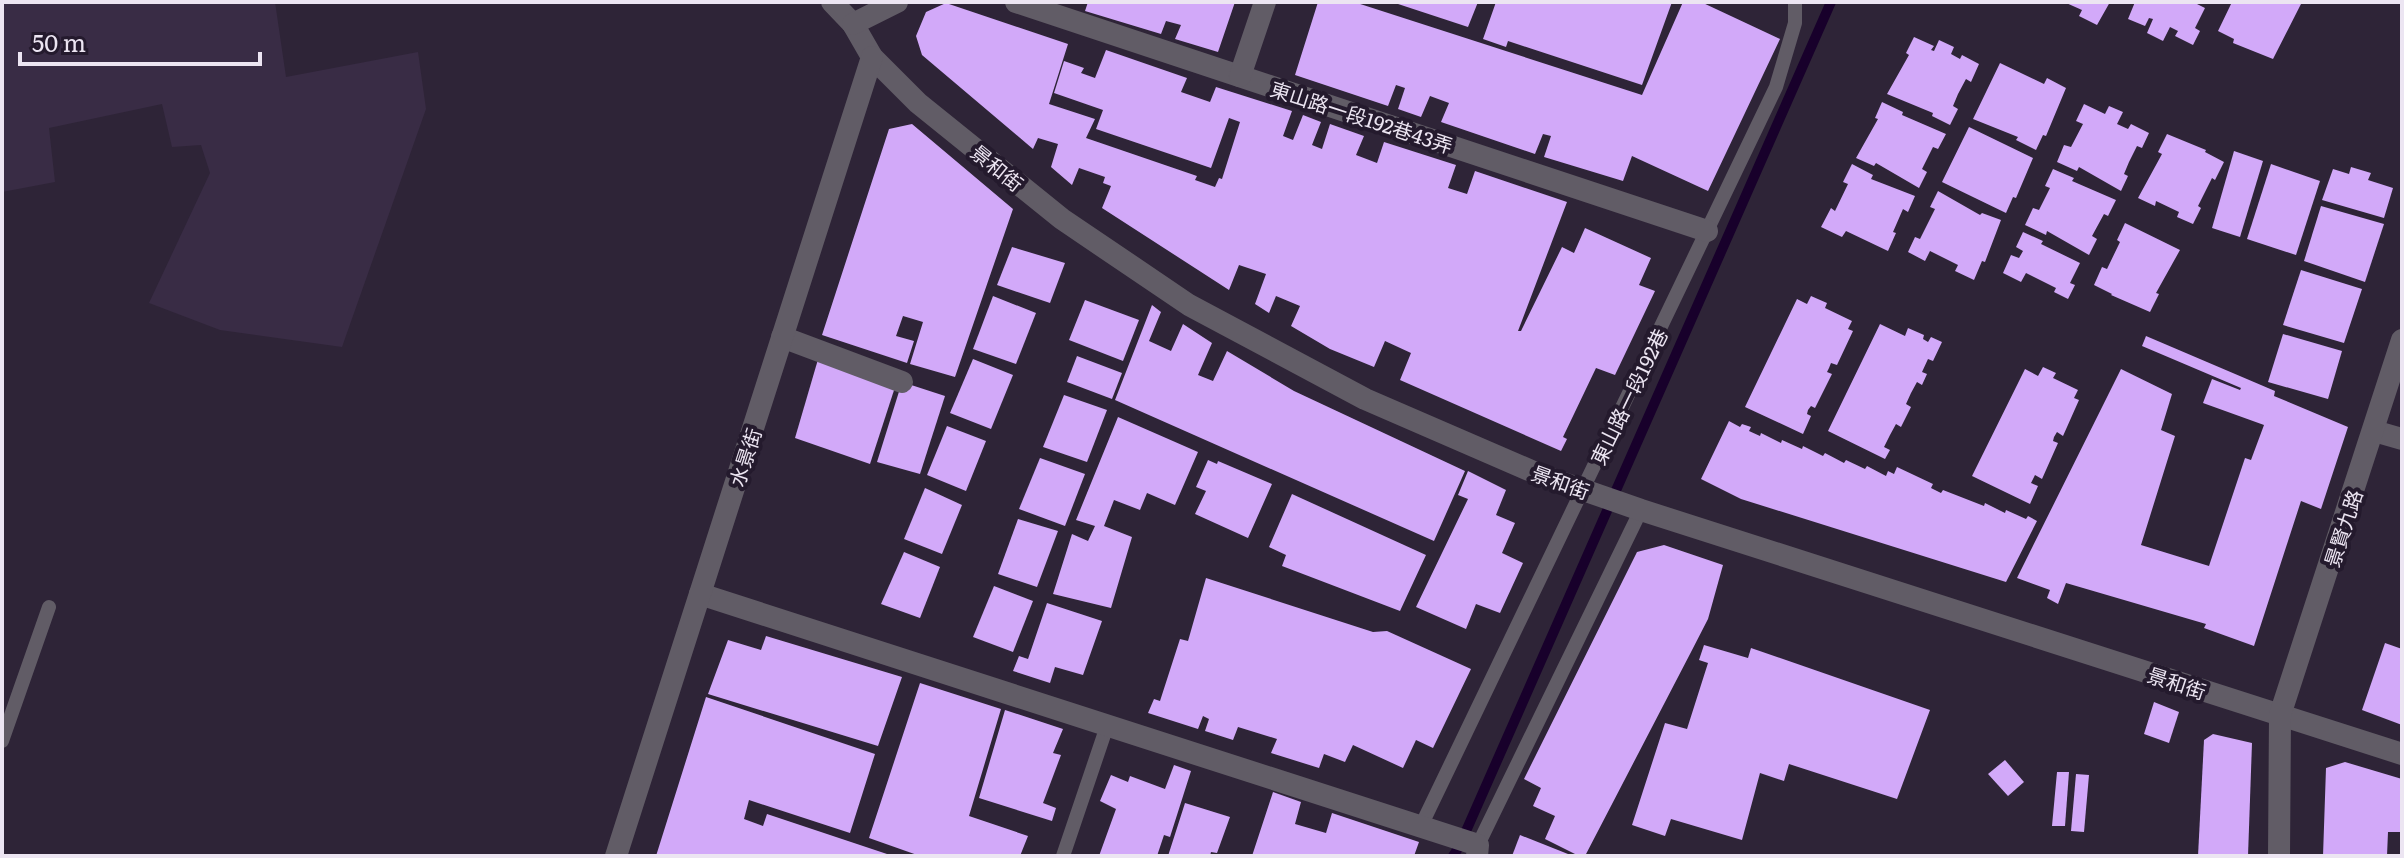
<svg xmlns="http://www.w3.org/2000/svg" width="2404" height="858" font-family="Literata,'Noto Sans TC',serif">
<style>
.built{fill:#392c45}
.lines{fill:none;stroke-linecap:round;stroke-linejoin:round}
.stream{stroke:#18002b;stroke-width:10}
.building{fill:#d2a9f9}
.service{stroke:#615c66;stroke-width:14}
.minor{stroke:#615c66;stroke-width:22}
.labels{text-anchor:middle;dominant-baseline:central;stroke-width:8;stroke-linejoin:round;paint-order:stroke}
.street-label{font-size:20px;fill:#ece5f2;stroke:#241a2d}
</style>
<rect width="100%" height="100%" fill="#2e2437"/>
<polygon class="built" points="2,2 275,2 286,77 418,52 426,109 342,347 220,330 149,303 210,173 201,145 172,147 162,104 49,128 55,182 2,192"/>
<g class="lines">
<polyline class="stream" points="1453,856 1459,847 1831,2"/>
</g>
<g class="building">
<polygon points="1088,2 1235,2 1218,52 1175,39 1181,25 1166,21 1161,34 1085,11"/>
<polygon points="1318,2 1354,2 1642,95 1683,2 1701,2 1780,39 1708,191 1632,156 1623,181 1544,157 1551,136 1543,134 1535,154 1441,122 1449,103 1430,96 1421,117 1398,109 1405,88 1396,85 1388,106 1295,75"/>
<polygon points="1392,2 1478,2 1468,27"/>
<polygon points="1496,2 1672,2 1642,85 1508,41 1506,47 1483,39"/>
<polygon points="2064,2 2110,2 2097,25 2079,16 2082,10"/>
<polygon points="2135,2 2193,2 2205,8 2195,28 2200,31 2193,45 2175,36 2178,31 2170,27 2163,41 2147,33 2153,19 2149,18 2145,26 2128,19"/>
<polygon points="2232,2 2302,2 2273,59 2233,43 2234,39 2218,31"/>
<polygon points="946,3 1068,44 1049,104 1095,119 1086,138 1197,176 1195,180 1215,187 1219,178 1222,179 1240,122 1229,118 1211,168 1096,129 1103,110 1054,93 1064,61 1084,68 1081,73 1095,78 1106,50 1187,78 1181,92 1210,102 1216,87 1292,111 1283,136 1293,140 1303,115 1321,122 1312,145 1322,149 1330,124 1364,136 1356,155 1377,163 1384,142 1456,165 1448,188 1467,194 1475,171 1567,202 1518,331 1521,331 1562,247 1574,253 1585,228 1651,258 1639,285 1655,291 1615,375 1596,368 1563,437 1567,439 1561,451 1400,380 1411,353 1385,341 1374,367 1330,349 1291,326 1300,306 1276,296 1269,313 1255,304 1266,274 1239,265 1229,290 1102,208 1111,186 1103,183 1105,177 1079,168 1072,185 1051,167 1058,144 1038,138 1033,149 922,55 916,36 926,12"/>
<polygon points="1914,37 1934,46 1931,50 1934,51 1939,40 1954,47 1951,54 1960,59 1962,55 1979,64 1971,82 1966,79 1958,94 1953,106 1958,109 1950,125 1932,116 1933,113 1887,94 1909,55 1906,53"/>
<polygon points="2000,63 2044,84 2047,78 2066,88 2046,136 2043,135 2036,150 2016,140 2018,137 1973,119"/>
<polygon points="1882,102 1903,112 1902,115 1946,134 1938,149 1933,147 1922,169 1927,172 1919,188 1876,163 1874,166 1856,158 1878,119 1875,118"/>
<polygon points="2084,104 2105,114 2109,106 2123,112 2117,124 2128,129 2131,124 2149,133 2142,148 2137,146 2129,162 2124,174 2128,176 2121,191 2079,167 2077,171 2057,162 2064,145 2071,147 2083,124 2076,121"/>
<polygon points="912,124 1013,209 955,377 910,364 923,322 903,316 896,336 914,341 907,363 822,335 889,129"/>
<polygon points="1969,127 2033,158 2016,198 2013,197 2006,213 1942,182"/>
<polygon points="2167,134 2206,150 2205,152 2224,162 2215,180 2212,178 2198,206 2201,208 2193,224 2177,217 2179,212 2156,201 2155,206 2138,198 2162,154 2158,152"/>
<polygon points="2234,151 2263,161 2240,237 2212,228"/>
<polygon points="1852,164 1873,175 1871,179 1915,196 1908,212 1903,209 1893,232 1896,233 1888,251 1846,231 1842,237 1821,227 1831,208 1835,211 1848,184 1843,182"/>
<polygon points="2271,164 2320,181 2296,255 2247,239"/>
<polygon points="2351,167 2371,173 2368,180 2393,188 2384,218 2322,200 2333,169 2349,174"/>
<polygon points="2053,169 2074,178 2072,181 2116,200 2108,216 2104,214 2092,236 2097,239 2089,255 2047,231 2046,235 2025,225 2033,208 2039,210 2050,188 2045,186"/>
<polygon points="1938,191 1980,215 1982,213 2001,220 1985,262 1982,261 1974,280 1955,271 1958,265 1930,251 1925,261 1908,252 1915,237 1920,239 1935,209 1930,207"/>
<polygon points="2321,206 2384,224 2365,282 2304,261"/>
<polygon points="2125,223 2180,250 2156,293 2159,294 2150,312 2111,295 2112,294 2094,285 2102,267 2107,269 2120,242 2117,240"/>
<polygon points="2023,232 2043,241 2041,244 2080,263 2070,283 2075,285 2068,299 2054,292 2056,288 2026,273 2021,282 2003,273 2011,255 2019,258 2023,251 2016,247"/>
<polygon points="1012,247 1065,263 1050,303 997,285"/>
<polygon points="2301,270 2362,289 2344,343 2283,325"/>
<polygon points="993,296 1036,313 1016,364 973,349"/>
<polygon points="1811,296 1827,303 1825,308 1852,321 1848,329 1853,331 1837,365 1831,363 1829,368 1827,372 1832,374 1815,408 1811,406 1808,410 1807,414 1811,416 1803,434 1745,407 1797,299 1807,304"/>
<polygon points="1085,300 1139,320 1123,361 1069,340"/>
<polygon points="1152,305 1161,312 1149,341 1171,351 1183,324 1212,343 1198,375 1213,381 1227,351 1294,391 1465,471 1434,541 1115,400"/>
<polygon points="1880,324 1905,336 1908,328 1924,335 1923,339 1928,342 1931,337 1942,342 1933,361 1928,359 1922,372 1927,374 1922,385 1917,382 1911,393 1906,404 1911,407 1901,427 1896,424 1890,435 1884,447 1890,450 1885,459 1828,431"/>
<polygon points="2283,334 2342,351 2328,399 2268,382"/>
<polygon points="2146,336 2275,391 2274,396 2348,427 2321,509 2301,501 2254,646 2204,628 2206,624 2066,583 2058,604 2047,598 2050,590 2017,578 2121,369 2172,394 2161,430 2175,436 2141,545 2209,566 2245,458 2251,460 2264,425 2203,403 2212,379 2240,390 2241,388 2142,346"/>
<polygon points="819,356 897,381 870,464 795,438"/>
<polygon points="1077,356 1122,373 1112,399 1067,382"/>
<polygon points="973,359 1013,375 991,429 950,413"/>
<polygon points="2043,367 2056,373 2053,378 2078,390 2074,398 2079,400 2063,436 2057,432 2054,437 2053,441 2058,443 2042,479 2035,475 2031,483 2038,486 2030,504 1972,476 2025,369 2038,376"/>
<polygon points="902,382 945,396 920,474 877,462"/>
<polygon points="1064,395 1107,410 1087,462 1043,447"/>
<polygon points="1118,417 1198,452 1175,505 1147,493 1140,510 1114,500 1104,526 1132,537 1111,608 1053,594 1072,534 1088,541 1095,526 1076,520"/>
<polygon points="1729,421 1740,427 1742,424 1751,427 1749,431 1760,436 1761,433 1781,443 1782,440 1802,449 1803,446 1823,456 1825,453 1844,463 1846,460 1865,469 1867,466 1886,476 1888,471 1894,474 1897,467 1933,484 1931,488 1941,493 1943,490 1984,506 1985,503 2005,513 2006,510 2026,519 2028,516 2037,521 2006,582 1741,499 1701,479"/>
<polygon points="947,426 986,441 966,491 927,475"/>
<polygon points="1040,458 1085,474 1065,526 1019,509"/>
<polygon points="1208,460 1217,464 1218,461 1272,484 1248,538 1195,514 1206,491 1196,487"/>
<polygon points="1468,471 1506,490 1496,515 1515,523 1502,553 1523,563 1500,613 1476,604 1466,629 1416,607 1468,499 1458,495"/>
<polygon points="925,488 962,505 942,554 904,539"/>
<polygon points="1292,494 1426,555 1400,611 1282,566 1286,555 1269,547"/>
<polygon points="1018,519 1058,531 1037,587 998,574"/>
<polygon points="1664,545 1723,565 1708,619 1690,654 1585,856 1579,856 1545,839 1555,816 1533,806 1541,788 1524,779 1637,552"/>
<polygon points="904,552 940,567 920,618 881,604"/>
<polygon points="1206,578 1373,632 1387,631 1471,669 1433,748 1416,740 1403,768 1353,745 1345,762 1324,754 1319,768 1271,753 1277,739 1238,727 1233,740 1205,731 1209,719 1203,716 1198,729 1148,713 1154,699 1160,701 1180,639 1188,641"/>
<polygon points="994,586 1033,601 1013,652 973,637"/>
<polygon points="1047,603 1102,621 1083,675 1055,667 1050,683 1013,671 1019,656 1028,659"/>
<polygon points="766,636 902,677 878,746 708,694 728,640 761,650"/>
<polygon points="2385,643 2402,649 2402,725 2362,710"/>
<polygon points="1704,645 1748,658 1751,648 1930,710 1897,799 1789,764 1784,781 1760,773 1742,840 1671,819 1665,836 1632,825 1665,723 1687,729 1708,663 1699,660"/>
<polygon points="920,683 1001,709 969,816 1028,836 1020,856 920,856 869,838"/>
<polygon points="706,697 875,754 850,833 749,800 744,819 763,826 767,814 893,856 656,856"/>
<polygon points="2154,702 2179,712 2169,743 2144,734"/>
<polygon points="1005,710 1063,729 1053,753 1061,755 1043,803 1056,808 1052,821 979,798"/>
<polygon points="2213,734 2252,743 2248,856 2198,856 2204,740"/>
<polygon points="2005,760 2024,782 2008,796 1988,774"/>
<polygon points="2345,762 2402,779 2402,832 2388,832 2387,856 2323,856 2326,768"/>
<polygon points="1174,765 1191,771 1170,837 1164,835 1157,856 1099,856 1116,809 1100,801 1111,775 1128,782 1130,776 1165,789"/>
<polygon points="2057,772 2069,772 2065,826 2052,826"/>
<polygon points="2076,774 2089,775 2084,832 2071,831"/>
<polygon points="1273,792 1301,802 1295,824 1326,833 1332,813 1419,842 1414,856 1252,856"/>
<polygon points="1185,803 1230,817 1217,853 1211,852 1210,856 1168,856"/>
<polygon points="1520,835 1573,856 1512,856"/>
</g>
<g class="lines">
<g class="service">
<polyline points="2,741 49,607"/>
<polyline points="1421,826 1776,87 1795,23 1795,2"/>
<polyline points="1478,845 1641,510"/>
<polyline points="1063,856 1107,726"/>
</g>
<g class="minor">
<polyline points="832,2 853,24 872,57 918,103 1062,219 1189,305 1365,399 1543,476 1641,510 2402,754"/>
<polyline points="1016,2 1707,231"/>
<polyline points="853,24 897,2"/>
<polyline points="1240,76 1265,2"/>
<polyline points="782,337 902,382"/>
<polyline points="2374,431 2402,439"/>
<polyline points="700,594 1478,845 1477,856"/>
<polyline points="616,856 872,57"/>
<polyline points="2279,856 2280,715 2402,340"/>
</g>
</g>
<g class="labels">
<g class="street-label">
<text transform="translate(1362 116) rotate(18)">東山路一段192巷43弄</text>
<text transform="translate(998 167) rotate(39)">景和街</text>
<text transform="translate(1628 396) rotate(-64)">東山路一段192巷</text>
<text transform="translate(744 457) rotate(-72)">水景街</text>
<text transform="translate(1561 481) rotate(20)">景和街</text>
<text transform="translate(2342 528) rotate(-72)">景賢九路</text>
<text transform="translate(2177 682) rotate(18)">景和街</text>
</g>
</g>
<rect width="2404" height="858" fill="none" stroke="#ece5f2" stroke-width="8"/>
<path d="M20 52v12h240v-12" fill="none" stroke="#ece5f2" stroke-width="4"/>
<text x="32" y="52" font-size="24" fill="#ece5f2" stroke="#241a2d" stroke-width="6" paint-order="stroke">50 m</text>
</svg>
